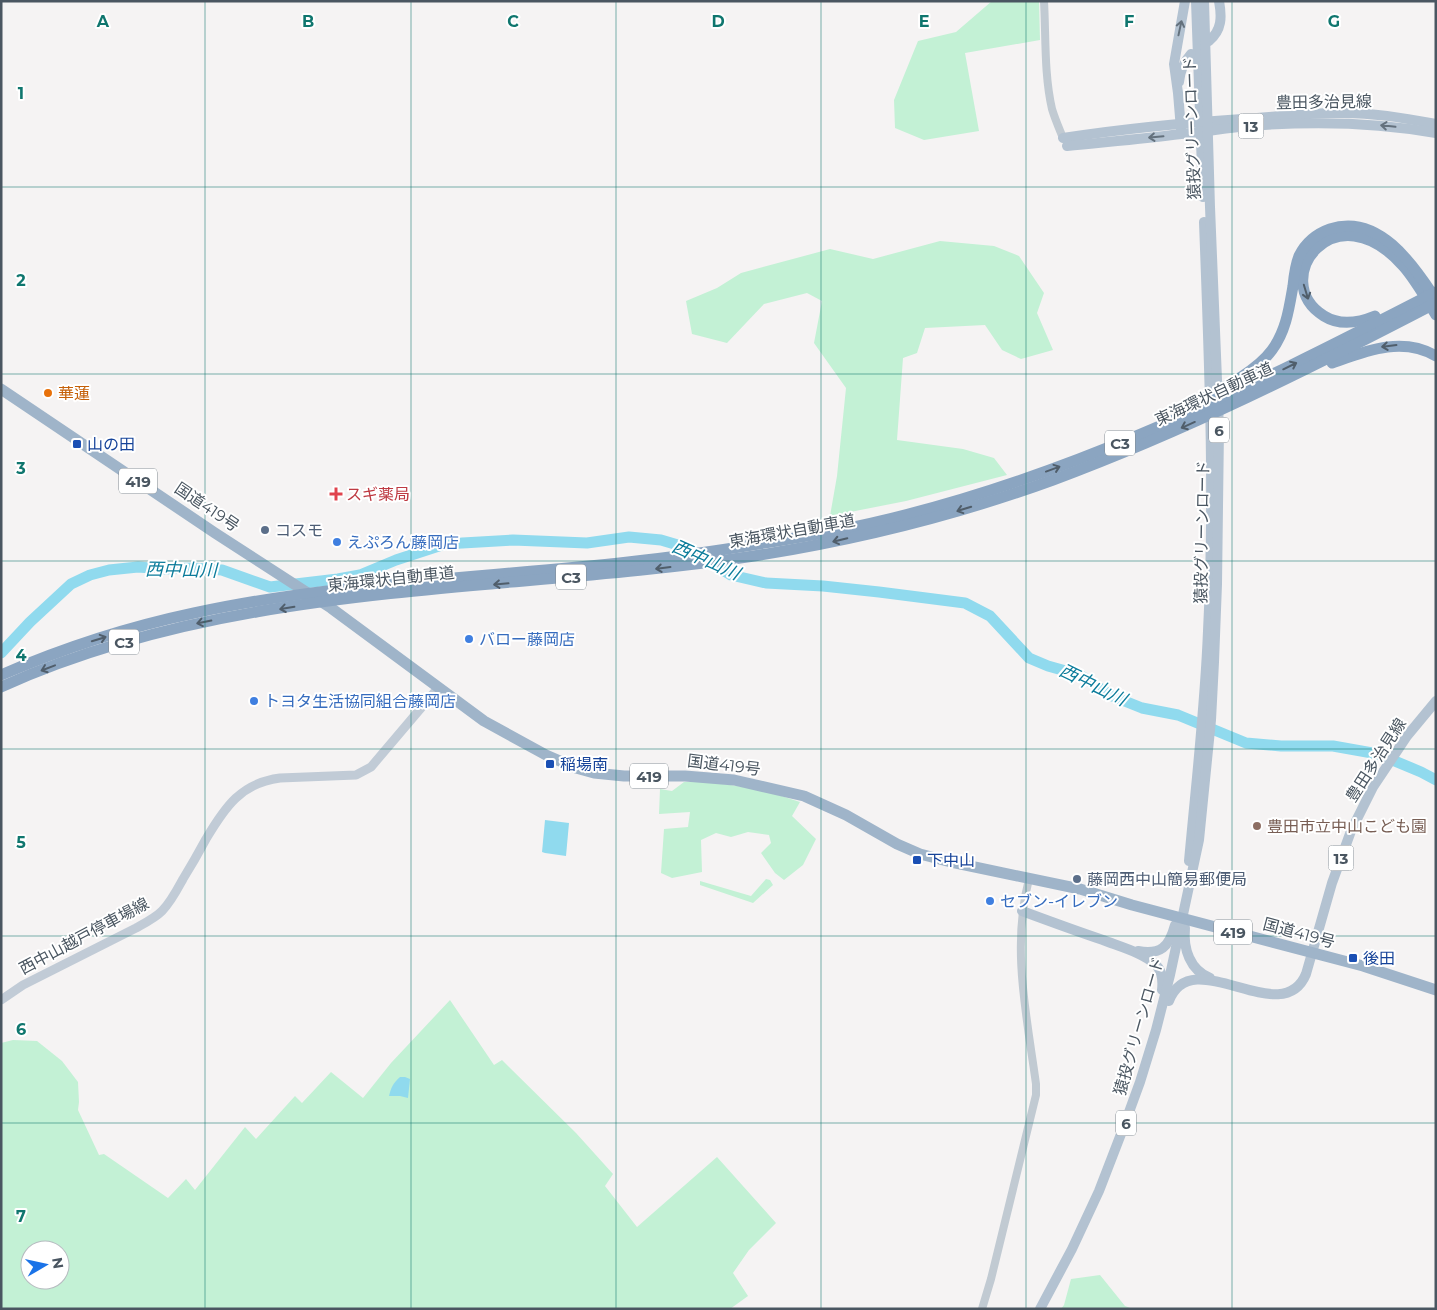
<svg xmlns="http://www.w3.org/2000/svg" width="1437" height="1310" font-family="Montserrat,'Noto Sans JP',sans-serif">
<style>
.green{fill:#c3f1d5;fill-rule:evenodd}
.water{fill:#90daee}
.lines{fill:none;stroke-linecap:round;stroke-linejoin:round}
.river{stroke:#90daee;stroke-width:11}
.tertiary{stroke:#c1cad2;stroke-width:8}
.secondary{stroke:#c1cbd6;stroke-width:9}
.primary{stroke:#b3c2d1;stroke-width:10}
.trunk{stroke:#9fb4c9;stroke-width:11}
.motorway{stroke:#8ba5c1;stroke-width:11}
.oneway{stroke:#64717d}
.oneway2{stroke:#505e6b}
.grid{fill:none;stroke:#0f766e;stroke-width:1;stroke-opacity:0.55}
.food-dot{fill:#e8710a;stroke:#fff;stroke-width:2}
.transit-dot{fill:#1a4fb4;stroke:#fff;stroke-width:2}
.health-dot{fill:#e0444e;stroke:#fff;stroke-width:2}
.service-dot{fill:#5c6f8a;stroke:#fff;stroke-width:2}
.shop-dot{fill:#3f7fe0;stroke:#fff;stroke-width:2}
.education-dot{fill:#8d6e63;stroke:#fff;stroke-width:2}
.labels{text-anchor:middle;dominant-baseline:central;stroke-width:4;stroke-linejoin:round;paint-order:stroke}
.shield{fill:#fff;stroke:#808990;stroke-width:1}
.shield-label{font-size:15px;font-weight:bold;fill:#4a5661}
.street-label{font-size:16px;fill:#4a5661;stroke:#fff}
.food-label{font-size:16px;fill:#c56008;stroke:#fff;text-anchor:start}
.transit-label{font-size:16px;fill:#164399;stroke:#fff;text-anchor:start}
.health-label{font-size:16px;fill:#be3a42;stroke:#fff;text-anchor:start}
.service-label{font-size:16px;fill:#4e5e75;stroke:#fff;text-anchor:start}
.shop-label{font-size:16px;fill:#366cbe;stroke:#fff;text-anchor:start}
.education-label{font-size:16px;fill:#785e54;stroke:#fff;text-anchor:start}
.water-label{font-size:18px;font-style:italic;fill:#0c7c9b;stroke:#fff}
.grid-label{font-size:16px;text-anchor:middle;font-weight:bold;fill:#0f766e;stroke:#fff;stroke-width:4;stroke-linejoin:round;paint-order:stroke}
</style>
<rect width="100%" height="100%" fill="#f5f3f3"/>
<g class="green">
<polygon points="992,1 1039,1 1040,40 965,53 979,131 924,140 895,128 894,100 918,41 956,32"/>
<polygon points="940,241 994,246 1019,256 1044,293 1037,313 1053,350 1021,359 1002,350 985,325 925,328 917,353 903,358 897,440 963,449 994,458 1007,475 906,501 830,516 837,476 846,388 814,343 822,301 807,293 764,304 727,343 692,334 686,301 717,288 741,273 830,249 873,259"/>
<polygon points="684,782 711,782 763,790 800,802 792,816 816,839 803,865 784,880 775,873 761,853 771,843 769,835 748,832 731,837 716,833 701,840 702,872 672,878 661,873 664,829 688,827 690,812 659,814 660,789 672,791"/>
<polygon points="766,879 770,880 773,885 753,903 700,885 700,881 751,896"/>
<path d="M450,1000L494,1065L502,1060L576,1133L613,1174L605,1186L637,1227L717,1157L776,1223L749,1250L733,1273L748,1296L730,1309H1V1043L13,1040L37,1041L62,1061L78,1082L79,1102L78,1110L99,1155L104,1154L168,1198L186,1179L195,1190L245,1127L256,1139L295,1096L302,1103L331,1072L363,1098L391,1063ZM30,1250H60V1280H30Z"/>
<polygon points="1100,1275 1125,1306 1133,1309 1061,1309 1064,1305 1071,1279"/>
</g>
<g class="water">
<polygon points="545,820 569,823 566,856 545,853 542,852"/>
<path d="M400,1077H405L410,1079L408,1098L400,1096H389C391,1088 393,1083 400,1077Z"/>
</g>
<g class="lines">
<polyline class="river" points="1,653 30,622 71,584 90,575 109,570 138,567 164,569 192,568 222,570 270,587 338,579 360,575 396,560 445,544 513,540 587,543 629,537 661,540 688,548 731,575 766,583 823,586 879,592 965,603 990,616 1029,658 1048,666 1080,675 1112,696 1142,708 1178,715 1246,743 1281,746 1333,746 1378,754 1421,772 1436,780"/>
<g class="tertiary">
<path d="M1044,1C1046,37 1044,74 1052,109C1055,119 1059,128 1063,138"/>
<path d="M982,1309L991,1279L1036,1095V1084C1027,1017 1011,947 1029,879"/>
</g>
<path class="secondary" d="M1,1000L23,985L136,928C145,923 155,918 162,911C171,902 177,890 183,879C191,866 199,852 206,839C225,807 241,783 280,778L356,775L371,767L438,688"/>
<g class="primary">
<polyline points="1196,1 1203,197"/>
<path d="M1209,41C1222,30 1222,17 1219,1"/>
<path d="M1179,82C1180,71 1183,63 1191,54"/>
<polyline points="1181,129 1178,93 1174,64 1185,1"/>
<path d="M1063,138C1122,129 1182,123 1242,119C1273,117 1305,113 1337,113C1370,112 1404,118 1436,124"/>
<path d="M1067,146C1105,142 1143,139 1181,134C1204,132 1226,128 1249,126C1311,121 1374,122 1436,133"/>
<path d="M1189,861C1196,784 1205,708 1208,631C1215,494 1209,358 1204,222"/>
<path d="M1022,911C1049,921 1076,931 1103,940C1118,946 1144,953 1156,965C1163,972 1163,981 1162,990"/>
<path d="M1185,928C1183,949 1190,970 1210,978"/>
<path d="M1138,951C1161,955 1169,947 1175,925"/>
<path d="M1169,1001C1192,941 1282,1032 1306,974L1332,883L1351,831L1373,787L1407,736L1436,701"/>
<polyline points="1040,1309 1072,1249 1099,1191 1121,1134 1140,1082 1156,1030 1170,975 1199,840 1211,720 1214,662 1217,584 1219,429 1210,207 1204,1"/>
</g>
<polyline class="trunk" points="1,389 215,533 331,608 484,721 546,755 576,768 594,773 624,776 685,776 734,780 804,796 846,815 897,844 920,854 951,862 1080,889 1132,905 1363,966 1436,990"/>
<g class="motorway">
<path d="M1375,316C1358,323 1340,326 1324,316C1267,281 1335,187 1404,267C1416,281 1426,299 1436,315"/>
<path d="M1332,363C1366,351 1402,336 1436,356"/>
<path d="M1181,410C1209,394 1253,376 1272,350C1286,331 1289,309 1293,286C1294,276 1295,266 1299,256C1305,244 1316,234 1330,229C1378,213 1413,264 1435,298"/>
<path d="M1,675C63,648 128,627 194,613C337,582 483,578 628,562C695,555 762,544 829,532C1045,491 1242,392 1436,292"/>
<path d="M1,687C237,580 503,594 754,556C856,540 957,515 1053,480C1185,431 1311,368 1436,303"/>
</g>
</g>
<defs><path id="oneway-shaft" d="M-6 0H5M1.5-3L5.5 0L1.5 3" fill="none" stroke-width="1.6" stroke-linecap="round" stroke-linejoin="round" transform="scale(1.25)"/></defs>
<g class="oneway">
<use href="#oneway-shaft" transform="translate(1180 28) rotate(-78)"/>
<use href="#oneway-shaft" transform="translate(1388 126) rotate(-174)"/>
<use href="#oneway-shaft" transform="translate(1156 137) rotate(175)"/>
</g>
<g class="oneway2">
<use href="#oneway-shaft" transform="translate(1306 292) rotate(73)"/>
<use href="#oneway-shaft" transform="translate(1389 346) rotate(173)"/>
<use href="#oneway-shaft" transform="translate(1290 366) rotate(-26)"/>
<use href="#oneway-shaft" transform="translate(1188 425) rotate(156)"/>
<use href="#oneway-shaft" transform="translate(1053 469) rotate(-20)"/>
<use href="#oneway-shaft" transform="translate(964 509) rotate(163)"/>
<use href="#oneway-shaft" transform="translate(840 540) rotate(167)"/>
<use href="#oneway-shaft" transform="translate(663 568) rotate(173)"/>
<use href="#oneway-shaft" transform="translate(501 584) rotate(175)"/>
<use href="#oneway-shaft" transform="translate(287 608) rotate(171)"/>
<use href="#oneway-shaft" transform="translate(204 622) rotate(169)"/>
<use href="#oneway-shaft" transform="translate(99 639) rotate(-17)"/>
<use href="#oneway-shaft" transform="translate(48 668) rotate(159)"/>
</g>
<path class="grid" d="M205,1V1309M411,1V1309M616,1V1309M821,1V1309M1026,1V1309M1232,1V1309M1,187H1436M1,374H1436M1,561H1436M1,749H1436M1,936H1436M1,1123H1436"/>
<circle class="food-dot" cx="48" cy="393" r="5"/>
<g class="transit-dot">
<rect x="72" y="439" width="10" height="10" rx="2.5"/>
<rect x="545" y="759" width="10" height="10" rx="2.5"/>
<rect x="912" y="855" width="10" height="10" rx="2.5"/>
<rect x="1348" y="953" width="10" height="10" rx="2.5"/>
</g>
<path class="health-dot" d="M333.5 486.5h5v5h5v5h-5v5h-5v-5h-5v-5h5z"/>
<g class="service-dot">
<circle cx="265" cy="530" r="5"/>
<circle cx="1077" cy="879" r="5"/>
</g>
<g class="shop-dot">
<circle cx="337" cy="542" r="5"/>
<circle cx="469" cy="639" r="5"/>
<circle cx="254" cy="701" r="5"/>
<circle cx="990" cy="901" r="5"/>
</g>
<circle class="education-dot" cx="1257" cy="826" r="5"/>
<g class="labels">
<g class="shield">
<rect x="1238.5" y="113.5" width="25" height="25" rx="4"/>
<rect x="1209" y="417.5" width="20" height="25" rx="4"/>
<rect x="1105" y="430.5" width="30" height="25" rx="4"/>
<rect x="119" y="468.5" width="38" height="25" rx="4"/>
<rect x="556" y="564.5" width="30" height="25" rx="4"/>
<rect x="109" y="629.5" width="30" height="25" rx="4"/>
<rect x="630" y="763.5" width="38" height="25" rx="4"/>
<rect x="1328.5" y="845.5" width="25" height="25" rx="4"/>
<rect x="1214" y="919.5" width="38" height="25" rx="4"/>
<rect x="1116" y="1110.5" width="20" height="25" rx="4"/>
</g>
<g class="shield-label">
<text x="1251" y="126">13</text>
<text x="1219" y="430">6</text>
<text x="1120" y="443">C3</text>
<text x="138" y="481">419</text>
<text x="571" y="577">C3</text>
<text x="124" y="642">C3</text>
<text x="649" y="776">419</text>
<text x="1341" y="858">13</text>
<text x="1233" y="932">419</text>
<text x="1126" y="1123">6</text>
</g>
<g class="street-label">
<text transform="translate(1324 102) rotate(-1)">豊田多治見線</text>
<text transform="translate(1192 128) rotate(-92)">猿投グリーンロード</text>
<text transform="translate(1214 394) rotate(-25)">東海環状自動車道</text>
<text transform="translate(207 507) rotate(34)">国道419号</text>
<text transform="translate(792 531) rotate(-10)">東海環状自動車道</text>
<text transform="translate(1202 532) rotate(-89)">猿投グリーンロード</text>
<text transform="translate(391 579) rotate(-6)">東海環状自動車道</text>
<text transform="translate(1376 760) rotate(-57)">豊田多治見線</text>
<text transform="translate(724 765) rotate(7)">国道419号</text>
<text transform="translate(1299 933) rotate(15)">国道419号</text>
<text transform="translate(84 936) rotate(-28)">西中山越戸停車場線</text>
<text transform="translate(1139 1026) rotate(-74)">猿投グリーンロード</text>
</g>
<g class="food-label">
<text x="58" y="393">華蓮</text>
</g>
<g class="transit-label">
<text x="87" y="444">山の田</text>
<text x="560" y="764">稲場南</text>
<text x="927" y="860">下中山</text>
<text x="1363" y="958">後田</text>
</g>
<g class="health-label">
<text x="346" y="494">スギ薬局</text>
</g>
<g class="service-label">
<text x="275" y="530">コスモ</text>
<text x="1087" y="879">藤岡西中山簡易郵便局</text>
</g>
<g class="shop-label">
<text x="347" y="542">えぷろん藤岡店</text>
<text x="479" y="639">バロー藤岡店</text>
<text x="264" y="701">トヨタ生活協同組合藤岡店</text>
<text x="1000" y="901">セブン-イレブン</text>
</g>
<g class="education-label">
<text x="1267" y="826">豊田市立中山こども園</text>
</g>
<g class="water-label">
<text transform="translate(706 560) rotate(24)">西中山川</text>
<text transform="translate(181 570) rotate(1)">西中山川</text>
<text transform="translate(1093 685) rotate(26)">西中山川</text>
</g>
</g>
<g class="grid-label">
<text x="103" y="27">A</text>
<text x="308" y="27">B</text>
<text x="513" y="27">C</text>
<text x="718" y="27">D</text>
<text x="924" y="27">E</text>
<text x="1129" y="27">F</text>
<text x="1334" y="27">G</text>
<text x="21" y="99">1</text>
<text x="21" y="286">2</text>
<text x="21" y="474">3</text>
<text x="21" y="661">4</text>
<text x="21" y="848">5</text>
<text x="21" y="1035">6</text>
<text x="21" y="1222">7</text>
</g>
<rect width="1437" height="1310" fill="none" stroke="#4a5661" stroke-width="5"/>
<g transform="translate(45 1265) rotate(81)"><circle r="24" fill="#ffffff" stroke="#b7bbc0"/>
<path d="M0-4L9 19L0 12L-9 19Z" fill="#1a73e8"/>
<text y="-8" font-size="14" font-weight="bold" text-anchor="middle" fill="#4a5661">N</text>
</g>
</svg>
